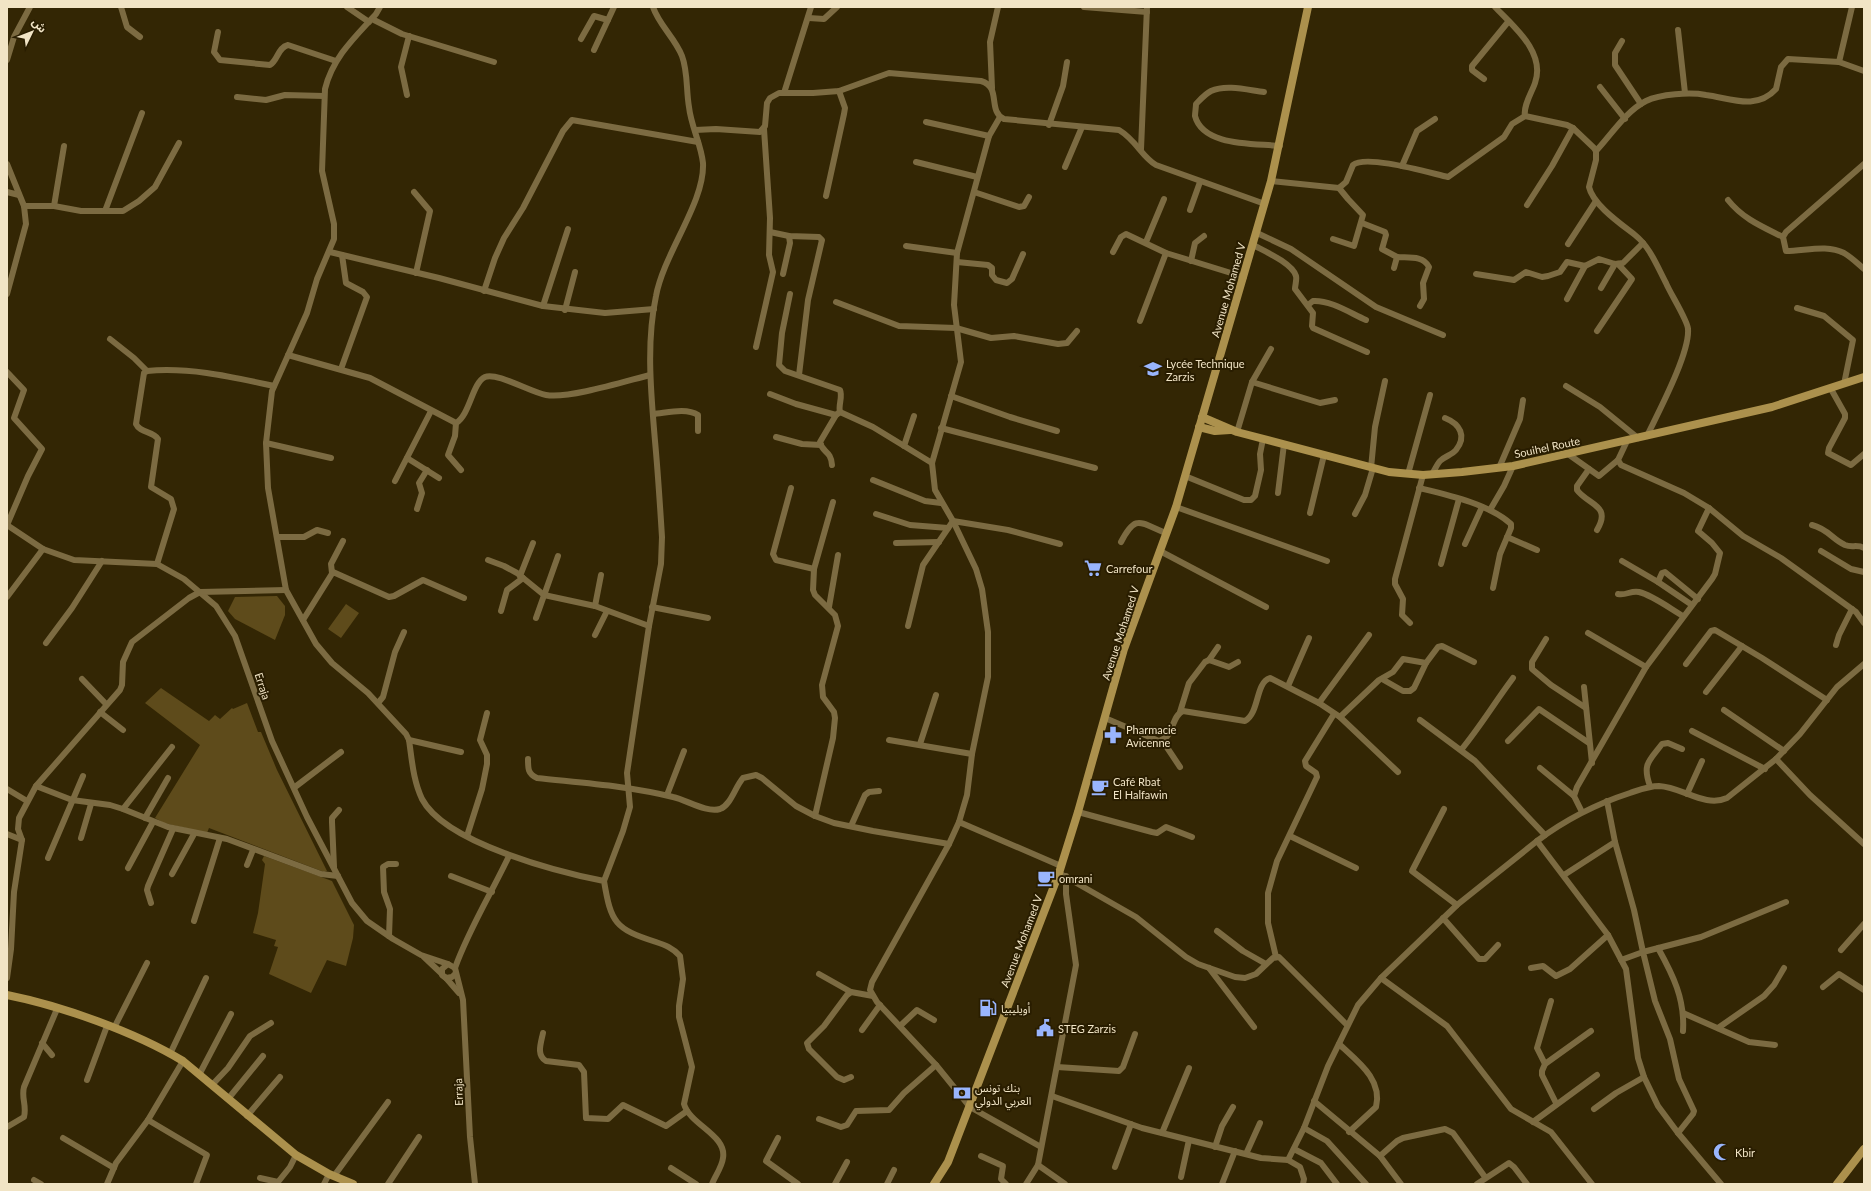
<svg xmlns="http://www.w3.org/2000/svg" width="1871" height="1191" font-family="Lato,'Noto Sans Arabic',sans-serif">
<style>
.green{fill:#5e4b1b}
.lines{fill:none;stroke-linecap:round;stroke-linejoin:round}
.street{stroke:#7c6b42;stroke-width:6}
.secondary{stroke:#ac914d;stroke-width:8}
.labels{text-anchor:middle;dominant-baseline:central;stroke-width:4;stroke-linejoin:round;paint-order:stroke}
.street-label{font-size:11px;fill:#f1e4c5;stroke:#291d00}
.poi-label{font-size:11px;fill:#f1e4c5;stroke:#291d00;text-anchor:start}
</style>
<rect width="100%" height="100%" fill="#332604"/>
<g class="green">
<polygon points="277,596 285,606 285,615 275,640 235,619 228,611 235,597"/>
<polygon points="346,604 359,613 341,638 328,629"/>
<polygon points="161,688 209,721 215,715 220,719 232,708 233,709 247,703 258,732 261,732 277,770 327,871 324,872 209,828 207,833 164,823 155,818 200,745 145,703"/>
<polygon points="264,856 332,881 354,925 353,938 346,966 327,960 311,993 269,974 278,947 274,946 276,940 253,933 258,913 265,864 262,860"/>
</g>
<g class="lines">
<g class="street">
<polyline points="121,7 127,27 140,37"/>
<polyline points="347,7 369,22"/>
<path d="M380,7L376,14C355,37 333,57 325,89L322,171L334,224V239L317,279L307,313L272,391L266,443L268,488L286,590L316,644L332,663L368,693L406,734L409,740C412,760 413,780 422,799C445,843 558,872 604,881C611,923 615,929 656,942C665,945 673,948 680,956L683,979L679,1006V1017L692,1067L684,1104C690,1125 727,1135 723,1158C722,1167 715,1176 712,1184"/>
<polyline points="1084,7 1147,12"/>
<path d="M1495,7C1513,26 1546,52 1535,83C1532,92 1523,106 1525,116L1567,125L1573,128L1594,148L1596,151V160L1589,187C1593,205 1621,224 1635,235C1650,247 1657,266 1666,283C1670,293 1688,321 1688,329C1690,353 1658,413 1647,436"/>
<polyline points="1852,7 1839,62 1864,71"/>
<polyline points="809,18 824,19 837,7"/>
<polyline points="372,19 402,34 494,62"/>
<polyline points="1678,30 1685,93"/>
<path d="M218,32L214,52L220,60L270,65C278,60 278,47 288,45L336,61"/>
<polyline points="581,39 594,16 608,20"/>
<polyline points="1622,41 1615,53 1615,65 1641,104"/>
<polyline points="594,50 614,7"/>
<polyline points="7,60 14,37 30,7"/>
<polyline points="1484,79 1472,70 1472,66 1508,22"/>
<polyline points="1600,87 1625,119"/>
<polyline points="992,88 990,42 998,7"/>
<path d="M1264,92C1248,90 1226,84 1211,91C1205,94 1200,100 1196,104C1196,107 1195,113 1195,116C1203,147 1256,143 1280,146"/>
<polyline points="784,93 811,7"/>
<polyline points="407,95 401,67 409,36"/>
<polyline points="237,97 266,100 285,95 324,96"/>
<polyline points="926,122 989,136"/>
<polyline points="1049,125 1063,86 1067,62"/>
<path d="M695,130L716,129L760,132L765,126L767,103L770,98L779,93H813L839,91L889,73L981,81C1002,87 987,111 1004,119L1119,130C1136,140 1142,157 1156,165L1265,204"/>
<polyline points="1141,149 1147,7"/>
<path d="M1596,151C1611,135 1626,111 1646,101C1660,94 1690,92 1706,95C1730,98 1756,111 1776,89L1781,67L1788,59L1839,62"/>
<polyline points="916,162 977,177"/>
<polyline points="7,164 24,206 26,224 7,294"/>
<path d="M1864,164L1786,232L1783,237L1786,251C1805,251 1827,244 1844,253C1851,257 1858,264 1864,269"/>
<polyline points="1402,166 1417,131 1435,119"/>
<polyline points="1065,167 1082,127"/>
<path d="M1271,181L1339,188L1346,182L1353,165C1366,154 1430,173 1448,177L1504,137L1512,124L1525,116"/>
<polyline points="7,192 19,195"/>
<polyline points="414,192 430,211 416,273"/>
<polyline points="974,192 1019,207 1024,206 1029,197"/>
<polyline points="826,196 844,114 845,108 839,91"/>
<path d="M1728,200C1743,219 1763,227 1783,237"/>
<polyline points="1527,205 1552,166 1573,128"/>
<polyline points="24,206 54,206 64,146"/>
<polyline points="54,206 81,211 123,211 139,201 155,187 179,143"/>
<polyline points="1190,210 1200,182"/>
<polyline points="105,211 142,113"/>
<polyline points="1362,223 1385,232 1386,235 1382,249 1397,257 1394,268"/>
<polyline points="770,232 789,236 819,237 822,240 808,300 799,375"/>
<polyline points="1257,233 1291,249 1376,307 1443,335"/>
<polyline points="1333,239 1354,246 1363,215 1348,199 1339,188"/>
<polyline points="1146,242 1164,199"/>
<polyline points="1568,244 1596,201"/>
<path d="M1253,245C1264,251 1292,263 1296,276C1297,280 1295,285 1295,289L1313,313L1312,326L1313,328L1367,352"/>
<polyline points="906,246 957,253"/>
<polyline points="330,252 439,278 543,306 605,313 654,309"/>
<polyline points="1113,252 1121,237 1126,234 1166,253 1244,277"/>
<path d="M1397,257C1408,258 1423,255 1429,267L1423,283L1424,299L1420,306"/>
<polyline points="1191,261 1195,243 1204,236"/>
<polyline points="957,262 988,265 992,268 992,275 996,280 1007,283 1012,279 1023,254"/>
<polyline points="783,274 790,243 789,236"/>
<polyline points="1476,274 1514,280 1526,272 1542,277 1548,276 1560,272 1567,262 1585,266 1599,259 1615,264 1623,263 1643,243"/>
<polyline points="1601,288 1615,264"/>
<polyline points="484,291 495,258 504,238 523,208 563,131 572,120 698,142"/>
<path d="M790,294L782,333L779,365L785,371L840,390C843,397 838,405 840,412"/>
<polyline points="1567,299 1585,266"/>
<polyline points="836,302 899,326 956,328 991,338 1014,336 1058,344 1067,343 1077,331"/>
<path d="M1308,305L1313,301C1331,300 1350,313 1366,320"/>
<polyline points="543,306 568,229"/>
<polyline points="1797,308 1824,316 1853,340 1844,384"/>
<polyline points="565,310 575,272"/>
<polyline points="1140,321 1166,253"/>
<polyline points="1597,331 1632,279 1618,264"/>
<polyline points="110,339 134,358 147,371"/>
<polyline points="756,347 773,272 769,255 770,218 764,129"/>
<path d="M288,355L370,378L456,423C470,415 472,383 485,377C497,372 532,393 546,395C569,399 626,381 650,375"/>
<polyline points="341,369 367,297 363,292 346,283 342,255"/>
<polyline points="7,372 24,390 14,418 42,449 28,476 7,525"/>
<polyline points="1252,382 1320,403 1335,400"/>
<polyline points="1566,386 1600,407 1638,438"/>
<polyline points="1831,389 1845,414 1845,418 1829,448 1828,453 1851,465 1864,454"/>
<polyline points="770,394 796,404 836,415"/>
<polyline points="951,396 1010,417 1057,431"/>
<path d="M653,414C666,413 686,407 698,415V431"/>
<polyline points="456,423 455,436 448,455 461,470"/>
<polyline points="941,428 1095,468"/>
<polyline points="1237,432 1252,382 1271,349"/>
<polyline points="776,437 802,444 821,445"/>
<polyline points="1627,441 1618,460 1621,465 1684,493 1709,508 1743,536 1781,558 1856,612 1864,623"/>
<polyline points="266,443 331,458"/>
<polyline points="904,446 914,416"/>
<polyline points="1568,454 1599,476 1618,460"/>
<polyline points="407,458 439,478"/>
<path d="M832,465C831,450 822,453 820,442L836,415L840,412L873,427L932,463"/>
<polyline points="1371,468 1375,427 1385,381"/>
<polyline points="1499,468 1520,419 1523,400"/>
<path d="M1589,469L1577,486V490C1588,505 1612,505 1597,530"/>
<polyline points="1408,474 1430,395"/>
<path d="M1432,474C1435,470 1437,464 1440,461C1445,456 1452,455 1456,450C1467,436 1460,424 1445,418"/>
<polyline points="1185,476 1244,500 1251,500 1255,496 1261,470 1260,454 1263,439"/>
<polyline points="873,480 925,501 941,503"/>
<polyline points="395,481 431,411"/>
<polyline points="791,488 773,554 776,560 814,569"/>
<path d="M1419,488C1448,495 1489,504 1511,524V528L1500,554L1493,588"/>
<polyline points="1278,493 1284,444"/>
<polyline points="1176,507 1327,561"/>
<polyline points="417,509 422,493 419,483 427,470"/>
<polyline points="1490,510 1504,486 1513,466"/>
<polyline points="1310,513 1324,455"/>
<polyline points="876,514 910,525 948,528"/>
<polyline points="1355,514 1365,495 1373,468"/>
<polyline points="7,525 43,549 74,560 157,564 184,579 216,606 235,636 272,741 307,817 352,903 367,921 393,939 421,955 448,964"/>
<path d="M1812,525C1828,529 1832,539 1845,545C1852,548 1857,544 1864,548"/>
<polyline points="277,537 304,537 317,530 328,533"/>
<polyline points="1507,537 1537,550"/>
<path d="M1121,542C1136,513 1140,523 1166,533"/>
<polyline points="896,543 939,542"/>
<polyline points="1465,544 1482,507"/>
<polyline points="1160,551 1266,607"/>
<polyline points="1821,551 1851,569 1864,572"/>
<polyline points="488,560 504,566 517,573 544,595 595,606 649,626"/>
<polyline points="1622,561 1658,582"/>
<path d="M157,564L174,509L171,499L151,487L158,439C153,431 140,433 136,424L144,373L147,371C190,367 232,377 274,386"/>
<polyline points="1441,564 1459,499"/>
<polyline points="332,573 331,564 343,541"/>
<polyline points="520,576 533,543"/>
<path d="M1618,594C1626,596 1631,590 1639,592C1652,595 1671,609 1683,616"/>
<polyline points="7,597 43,549"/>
<polyline points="1692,605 1658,582 1662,573 1665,572 1698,599"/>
<polyline points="595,606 601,575"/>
<polyline points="652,607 708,618"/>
<polyline points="829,607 838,555"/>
<polyline points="501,611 507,590 523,578"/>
<polyline points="536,618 558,556"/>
<polyline points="303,620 333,572 389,597 394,596 423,580 464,598"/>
<polyline points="1410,623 1402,615 1403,599 1395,584 1395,579 1423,475"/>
<polyline points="908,626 923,565 953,521 1008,530 1060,544"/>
<polyline points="1588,633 1646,667"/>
<polyline points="595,635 607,611"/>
<polyline points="1546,639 1532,662 1532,669 1551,685 1586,708"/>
<polyline points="46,643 72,608 102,561"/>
<polyline points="1836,645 1839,635 1852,609"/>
<polyline points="1209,660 1218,647"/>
<polyline points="1686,664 1711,631 1715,630 1762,658 1827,700"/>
<polyline points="82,679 106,704"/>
<polyline points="1382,679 1403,691 1410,691 1414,688 1426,663"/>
<polyline points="1288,686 1309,638"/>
<polyline points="1584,687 1592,763"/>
<polyline points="1706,692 1742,646"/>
<polyline points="378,703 383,697 395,652 404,632"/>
<polyline points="1319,703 1369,635"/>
<polyline points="1724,710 1784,751"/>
<polyline points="100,712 123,730"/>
<polyline points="1180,712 1189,683 1205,662 1209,660 1229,667 1238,662"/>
<polyline points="1340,717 1379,680 1393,672 1403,659 1426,663 1438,647 1442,646 1474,662"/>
<path d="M1105,718L1159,741C1174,738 1171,716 1183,711L1245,721C1260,712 1255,683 1270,678L1319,703L1340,717L1398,772"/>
<polyline points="1420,720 1475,761 1545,835"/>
<polyline points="1692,731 1765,769"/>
<polyline points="409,740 461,752"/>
<polyline points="889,740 972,754"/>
<polyline points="1162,740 1180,767"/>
<polyline points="1508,741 1539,709 1589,743"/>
<polyline points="920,744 936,695"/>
<path d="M1461,750C1480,727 1495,702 1513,678"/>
<path d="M528,759C528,769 528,774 537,778C583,783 629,786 673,797C687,800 706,813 720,809C731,805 735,787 743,778L756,775L762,778L796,806L815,816L834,823L873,831L949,844"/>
<polyline points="1776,759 1810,795 1864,844"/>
<polyline points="1540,768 1574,796"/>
<polyline points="36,786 72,800 110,805 123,809 168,827 227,839 321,874 338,876"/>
<path d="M1650,786C1642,764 1649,761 1662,744L1668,743L1682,749"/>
<polyline points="295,787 341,752"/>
<polyline points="7,789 27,801"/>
<polyline points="1687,794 1702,761"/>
<polyline points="667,795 684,751"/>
<polyline points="123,809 172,747"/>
<polyline points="1444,809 1412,871 1457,905"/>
<polyline points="1078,812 1152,832 1157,833 1166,827 1192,837"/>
<polyline points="1582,812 1574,796 1577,787 1646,667 1712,579 1715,574 1720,553 1712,543 1698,531 1709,508"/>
<polyline points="815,816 833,738 835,718 834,712 823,697 822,685 838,626 835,615 815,595 813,590 814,569 833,502"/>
<polyline points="145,818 168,778"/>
<polyline points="959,822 967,795 972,754 988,677 988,632 982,589 976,569 953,521 935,490 932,463 961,362 954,305 957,253 989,136 1000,117"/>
<polyline points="851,826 865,795 869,792 879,791"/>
<polyline points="7,834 22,840"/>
<polyline points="467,836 482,789 487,764 487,755 480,740 487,713"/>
<polyline points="1290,836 1356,868"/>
<polyline points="81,838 91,804"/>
<polyline points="1615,842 1634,910 1643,952 1621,960"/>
<polyline points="48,858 83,776"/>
<polyline points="247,865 253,850"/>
<polyline points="334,867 332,822 332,818 339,810"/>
<polyline points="128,868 153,822"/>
<polyline points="1059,873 1136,917 1186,957 1198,964 1235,977 1245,978 1256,974 1273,958 1279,957 1347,1025"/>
<polyline points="172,874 194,834"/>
<polyline points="1564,875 1615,842 1607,801"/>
<polyline points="451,876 492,892"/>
<path d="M604,881L623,831L630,807L627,773L649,626L661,564L662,537C660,505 658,473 655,441C651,393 646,343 656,296C664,253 705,202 703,163C701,144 691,126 689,107C686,90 688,72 682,56C675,38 659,25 653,7"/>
<polyline points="151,903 147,890 148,886 173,829"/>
<polyline points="1443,918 1479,959 1485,959 1498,945"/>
<polyline points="194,921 220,838"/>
<polyline points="1217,931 1243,951 1266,964"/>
<polyline points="389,936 390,909 384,892 383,867 388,864 396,864"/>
<path d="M1658,948C1673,975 1685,999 1683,1031"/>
<polyline points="1841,950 1864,924"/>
<polyline points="424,957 442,974"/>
<polyline points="1276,957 1268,923 1268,893 1277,861 1317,777 1316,773 1306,766 1305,761 1334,714"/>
<path d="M455,968C469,929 491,894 509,856"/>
<polyline points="1209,968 1254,1027"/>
<polyline points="1531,968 1543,966 1556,976 1570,969 1608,935"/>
<polyline points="456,973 452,977 446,978 442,975 442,969 448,964 455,968 463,1000 470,1137 475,1184"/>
<polyline points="819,974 851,992"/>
<polyline points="7,978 11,949 14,892 22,840 18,829 19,818 36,786 120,690 122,685 123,662 132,642 189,598 200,592 286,590"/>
<polyline points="446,978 459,993"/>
<polyline points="1381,978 1447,1026 1511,1109 1551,1132 1592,1184"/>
<polyline points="1823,987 1839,974 1864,990"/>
<polyline points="1551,1001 1537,1048 1545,1064 1542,1071 1542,1075 1556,1103"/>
<polyline points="1683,1013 1749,1042 1775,1045"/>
<polyline points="900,1026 917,1010 934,1020"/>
<polyline points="114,1028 147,963"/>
<polyline points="1718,1028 1764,996 1774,985 1784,968"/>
<polyline points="862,1030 880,1005"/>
<path d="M543,1033C541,1043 536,1055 546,1061L579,1065L584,1072L586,1118L608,1119L623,1105L666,1126L687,1111"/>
<polyline points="42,1043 52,1055"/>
<path d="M1339,1044C1357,1061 1383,1079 1376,1107L1349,1132"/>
<polyline points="170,1054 206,978"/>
<polyline points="1545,1064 1591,1031"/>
<polyline points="1057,1067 1119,1071 1123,1067 1135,1034"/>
<polyline points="199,1075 231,1014"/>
<polyline points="851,1077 844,1080 837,1077 809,1049 807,1043 824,1026 847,995 851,992 873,996"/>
<polyline points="87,1080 107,1026"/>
<polyline points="212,1085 228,1068 250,1036 271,1023"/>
<polyline points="1052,1096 1142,1128 1261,1158 1288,1160 1300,1167 1304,1179 1303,1184"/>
<polyline points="228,1099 263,1056"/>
<polyline points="1314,1101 1380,1156 1401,1184"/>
<polyline points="1594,1109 1616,1093 1644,1077"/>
<polyline points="247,1116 280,1077"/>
<polyline points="819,1119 841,1127 847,1125 856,1111 889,1110 904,1093 936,1065"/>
<polyline points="148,1120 207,1155 196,1184"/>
<polyline points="1533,1122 1597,1075"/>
<path d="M7,1127L24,1117C27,1105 21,1098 24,1087L57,1009"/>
<polyline points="1304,1128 1327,1141 1366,1184"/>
<polyline points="1162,1133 1189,1068"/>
<polyline points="1678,1133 1693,1114 1694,1111 1679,1079 1670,1039 1655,1001 1643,952 1701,937 1786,902"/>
<polyline points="63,1138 114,1168"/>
<polyline points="778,1138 766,1161 798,1184"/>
<polyline points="1041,1147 970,1107 936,1065 877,1002 870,990 872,982 949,844 959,822 1061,866"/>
<polyline points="1215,1147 1222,1126 1233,1107"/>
<polyline points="1294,1149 1321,1163 1337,1184"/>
<polyline points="1246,1154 1260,1123"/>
<polyline points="981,1156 1003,1166 1001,1179 1006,1184"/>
<polyline points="1380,1156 1397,1141 1403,1138 1445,1129 1453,1133 1485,1177"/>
<polyline points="1288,1160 1304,1128 1328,1066 1358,1005 1381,978 1457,905 1537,841"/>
<polyline points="1038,1165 1065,1184"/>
<polyline points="1115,1167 1131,1124"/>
<polyline points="671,1168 696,1184"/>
<polyline points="334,1176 388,1102"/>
<polyline points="1181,1177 1189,1140"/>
<polyline points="260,1178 278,1182 290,1167 296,1155"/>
<polyline points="34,1180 41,1184"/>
<polyline points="107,1184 116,1163 148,1120 183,1061"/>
<polyline points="324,1184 329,1174"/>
<polyline points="388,1184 419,1137"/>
<polyline points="835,1184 847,1162"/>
<polyline points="887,1184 894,1170"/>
<polyline points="1026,1184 1038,1165 1076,965 1066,894 1066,876"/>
<polyline points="1222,1184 1235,1151"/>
<polyline points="1477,1184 1509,1163 1514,1167 1527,1184"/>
<path d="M1721,1184L1678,1133L1658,1106L1644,1077L1638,1058L1626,969L1608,935L1537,841C1565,820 1596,804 1630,793C1639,790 1649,786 1659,786C1682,787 1705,808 1727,798L1776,759L1800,734L1837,687L1864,664"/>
</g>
<g class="secondary">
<polyline points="1202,417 1237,432 1389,472 1423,475 1462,472 1513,466 1772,407 1864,377"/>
<polyline points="1199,427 1215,431 1230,430"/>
<path d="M7,995C62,1006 135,1032 183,1061L296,1155L329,1174L353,1184"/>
<polyline points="934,1184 948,1162 1059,873 1078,812 1124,649 1176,507 1271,181 1308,7"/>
<polyline points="1837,1184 1864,1149"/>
</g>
</g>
<defs>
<g id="school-bare" transform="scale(1.38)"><path d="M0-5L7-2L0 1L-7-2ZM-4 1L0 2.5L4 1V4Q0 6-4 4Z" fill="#99b5fd" stroke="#291d00" stroke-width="2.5" paint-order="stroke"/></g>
<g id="supermarket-bare" transform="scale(1.38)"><path d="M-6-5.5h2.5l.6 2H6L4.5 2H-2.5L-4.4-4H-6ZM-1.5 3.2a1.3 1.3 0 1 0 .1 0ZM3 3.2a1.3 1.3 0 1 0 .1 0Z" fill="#99b5fd" stroke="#291d00" stroke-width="2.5" paint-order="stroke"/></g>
<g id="pharmacy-bare" transform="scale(1.38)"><path d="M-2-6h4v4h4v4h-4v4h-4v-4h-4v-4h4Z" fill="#99b5fd" stroke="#291d00" stroke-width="2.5" paint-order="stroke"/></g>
<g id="cafe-bare" transform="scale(1.38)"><path d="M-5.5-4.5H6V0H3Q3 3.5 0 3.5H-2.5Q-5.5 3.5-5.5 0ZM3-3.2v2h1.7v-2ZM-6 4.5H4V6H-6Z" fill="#99b5fd" stroke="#291d00" stroke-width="2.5" paint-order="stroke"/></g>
<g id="fuel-bare" transform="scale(1.38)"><path d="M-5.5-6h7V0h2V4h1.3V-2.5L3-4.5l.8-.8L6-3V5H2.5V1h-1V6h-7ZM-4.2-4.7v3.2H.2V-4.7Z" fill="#99b5fd" stroke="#291d00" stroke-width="2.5" paint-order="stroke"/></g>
<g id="civic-bare" transform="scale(1.38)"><path d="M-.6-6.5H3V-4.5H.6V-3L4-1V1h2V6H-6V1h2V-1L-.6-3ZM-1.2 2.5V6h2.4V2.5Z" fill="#99b5fd" stroke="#291d00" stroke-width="2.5" paint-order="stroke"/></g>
<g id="bank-bare" transform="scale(1.38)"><path d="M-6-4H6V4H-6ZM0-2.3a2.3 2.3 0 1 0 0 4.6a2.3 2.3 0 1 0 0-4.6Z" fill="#99b5fd" stroke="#291d00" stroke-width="2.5" paint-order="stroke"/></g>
<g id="mosque-bare" transform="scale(1.38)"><path d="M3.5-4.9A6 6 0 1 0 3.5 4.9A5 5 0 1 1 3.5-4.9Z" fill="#99b5fd" stroke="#291d00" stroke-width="2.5" paint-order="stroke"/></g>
</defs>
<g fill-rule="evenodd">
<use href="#school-bare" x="1153" y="369"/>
<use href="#supermarket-bare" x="1093" y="568"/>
<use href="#pharmacy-bare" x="1113" y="735"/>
<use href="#cafe-bare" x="1100" y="787"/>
<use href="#cafe-bare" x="1046" y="878"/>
<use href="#fuel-bare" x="988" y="1008"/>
<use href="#civic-bare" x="1045" y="1028"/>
<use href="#bank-bare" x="962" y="1093"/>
<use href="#mosque-bare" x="1722" y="1152"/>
</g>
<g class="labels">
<g class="street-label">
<text transform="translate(1228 290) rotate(-74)">Avenue Mohamed V</text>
<text transform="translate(1547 447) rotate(-12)">Souihel Route</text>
<text transform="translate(1120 633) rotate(-72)">Avenue Mohamed V</text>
<text transform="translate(263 686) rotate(72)">Erraja</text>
<text transform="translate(1021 941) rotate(-69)">Avenue Mohamed V</text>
<text transform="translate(458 1092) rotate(-92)">Erraja</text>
</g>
<g class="poi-label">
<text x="1166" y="363">Lycée Technique<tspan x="1166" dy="13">Zarzis</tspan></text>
<text x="1106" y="568">Carrefour</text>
<text x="1126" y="729">Pharmacie<tspan x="1126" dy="13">Avicenne</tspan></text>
<text x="1113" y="781">Café Rbat<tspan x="1113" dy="13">El Halfawin</tspan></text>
<text x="1059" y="878">omrani</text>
<text x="1001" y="1008">أويليبيا</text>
<text x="1058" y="1028">STEG Zarzis</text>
<text x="975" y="1087">بنك تونس<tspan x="975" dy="13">العربي الدولي</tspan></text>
<text x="1735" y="1152">Kbir</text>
</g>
</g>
<rect width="1871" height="1191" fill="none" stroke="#f1e4c5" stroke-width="16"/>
<g transform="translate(32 32) rotate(47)" stroke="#291d00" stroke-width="3" paint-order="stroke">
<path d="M0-3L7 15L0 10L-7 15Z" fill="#f1e4c5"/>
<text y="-6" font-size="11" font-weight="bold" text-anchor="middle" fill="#f1e4c5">ش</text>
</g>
</svg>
